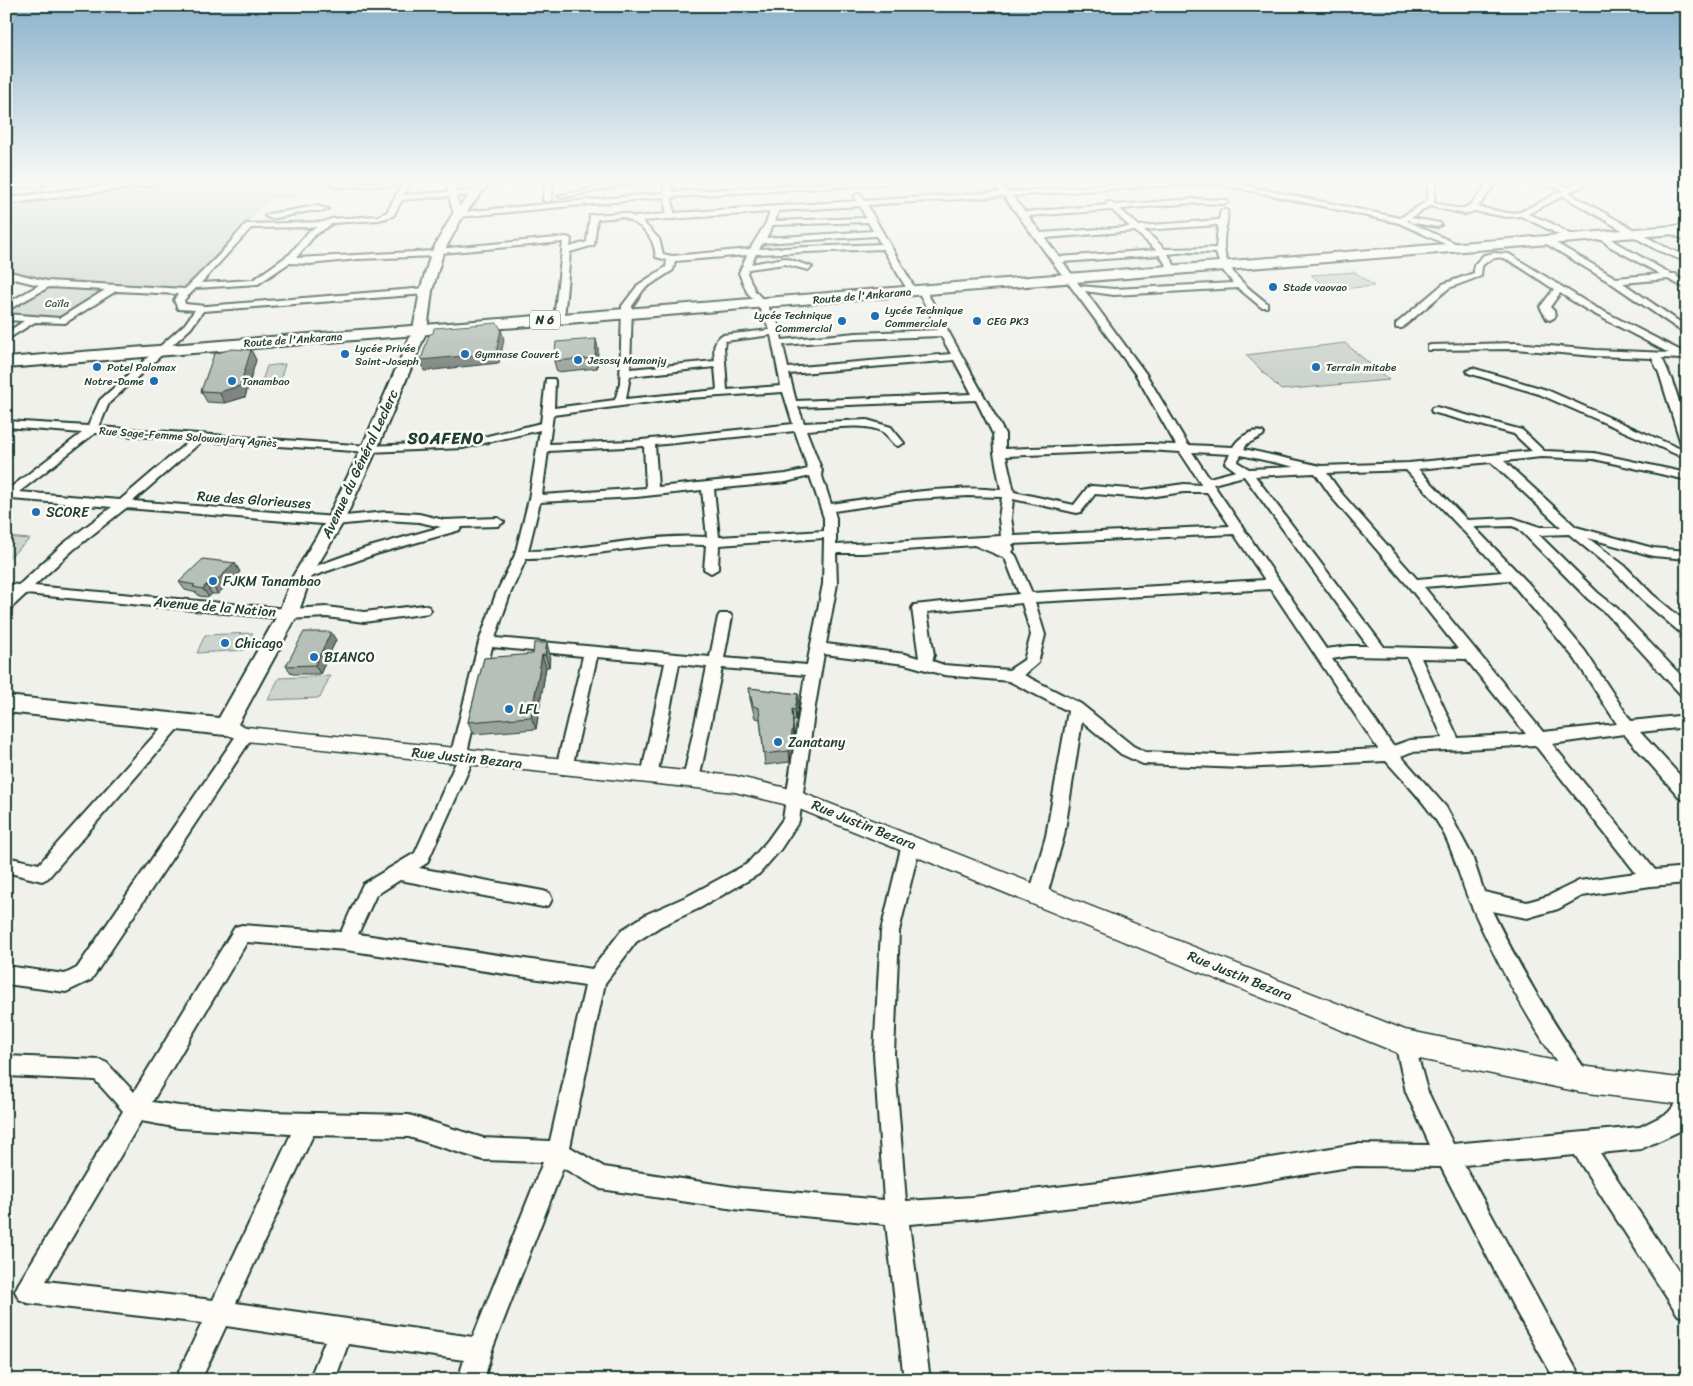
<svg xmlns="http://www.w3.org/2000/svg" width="1693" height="1386" font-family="Sriracha,sans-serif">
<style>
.green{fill:#cdd3cd;stroke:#768880}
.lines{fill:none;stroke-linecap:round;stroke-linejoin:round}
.minor-casing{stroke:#1f3d34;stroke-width:4}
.tertiary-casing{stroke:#1f3d34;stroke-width:3}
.secondary-casing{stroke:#1f3d34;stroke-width:4}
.primary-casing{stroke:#1f3d34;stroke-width:4}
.minor{fill:#fdfcf7;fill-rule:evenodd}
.tertiary{fill:#fdfcf7;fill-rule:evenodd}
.secondary{fill:#fdfcf7;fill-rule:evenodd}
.primary{fill:#fdfcf7;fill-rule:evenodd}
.wall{fill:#9da49e;stroke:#1f3d34}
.shaded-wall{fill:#7f8681;stroke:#1f3d34}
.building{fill:#b6bfb8;stroke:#1f3d34}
.poi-dot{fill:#1f6fb2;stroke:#fdfcf7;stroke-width:2}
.labels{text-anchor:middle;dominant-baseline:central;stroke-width:5;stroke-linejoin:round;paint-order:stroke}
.far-poi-label{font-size:11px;fill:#1f3d34;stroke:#fdfcf7;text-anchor:start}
.far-street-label{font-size:11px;fill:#1f3d34;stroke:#fdfcf7}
.far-park-label{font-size:11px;fill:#425b53;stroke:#fdfcf7}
.shield{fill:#fdfcf7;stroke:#62766e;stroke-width:1}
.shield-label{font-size:12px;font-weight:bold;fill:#1f3d34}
.street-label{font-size:14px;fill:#1f3d34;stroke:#fdfcf7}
.poi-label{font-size:14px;fill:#1f3d34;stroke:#fdfcf7;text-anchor:start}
.far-district-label{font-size:16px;font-weight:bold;letter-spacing:1px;fill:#1f3d34;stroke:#fdfcf7}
</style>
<rect width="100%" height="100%" fill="#f0f1eb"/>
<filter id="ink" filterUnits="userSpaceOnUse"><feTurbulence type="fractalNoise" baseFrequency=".02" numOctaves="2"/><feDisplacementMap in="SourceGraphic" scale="10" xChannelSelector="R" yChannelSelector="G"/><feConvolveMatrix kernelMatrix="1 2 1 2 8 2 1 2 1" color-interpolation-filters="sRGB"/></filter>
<g filter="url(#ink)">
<g class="green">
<polygon points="167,182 231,182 231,185 257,182 341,182 339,184 300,187 292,197 269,197 184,290 54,282 6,271 6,204"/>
<polygon points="1355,272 1374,286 1329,290 1311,275"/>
<polygon points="51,286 107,290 60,320 6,316 6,311"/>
<polygon points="1345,343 1389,380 1281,390 1246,355"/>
<polygon points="285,364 280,381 261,384 267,366"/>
<polygon points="6,537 30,539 6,560"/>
<polygon points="253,633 245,650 197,653 205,635"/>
<polygon points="330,676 320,698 268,700 279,678"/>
</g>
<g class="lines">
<g class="minor-casing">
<g id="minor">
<path d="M411,182L404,195L447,192L450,182H457L455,192L478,191V195H475L456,196L461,212L664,193V182H670L672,192L854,182H889L885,184L672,197L674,213L857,201L854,196L858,194H861L864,201L1000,192L993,182H1000L1008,192L1156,182H1228L1400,218L1427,201L1429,182H1436L1434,203C1465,210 1464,215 1484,188V182H1490L1492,188L1478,207L1507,213L1520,212L1564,190L1543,184V182H1552L1569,187L1580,182H1588L1569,193L1663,246L1687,257V262L1657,250L1563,196L1528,214L1549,222L1573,236V240H1570L1521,216L1507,217L1474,211L1465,214L1429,206L1411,218L1440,223L1441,225L1437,227L1410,222V219L1407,221L1459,245L1460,247L1456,249L1399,223L1220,184L1156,186L1012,196L1025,212L1107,205V202H1110L1115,205L1194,199L1227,200L1228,202L1224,204L1194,203L1120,209L1139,226L1219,220L1221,210H1227C1229,220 1224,231 1224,241C1222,270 1247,287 1267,303V307H1261L1238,288L1114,295L1085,291L1146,374L1188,445L1233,447C1238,438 1251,429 1262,432L1264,434L1262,436L1247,444L1244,449L1321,466L1409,463L1532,451L1514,434L1432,412L1431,410L1432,408L1436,407L1522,430L1544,451L1594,453L1687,473V480L1594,459L1541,457L1504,461L1576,527L1653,548L1687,551V559L1653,556L1588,538L1625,566L1652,594L1687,623V636L1682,634L1642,600L1615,572L1569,534L1539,535L1598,593L1617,608L1687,682V697L1682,696L1607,614L1588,599L1518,528L1512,526L1474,527L1529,584L1585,651L1631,721L1687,715V727L1640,732L1687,783V801L1681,799L1624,734L1552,744L1655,870L1687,867V883L1651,886L1582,896L1558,909L1527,918L1492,911C1521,970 1549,1018 1587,1072L1590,1079L1587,1086L1580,1089L1573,1086C1531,1025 1498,968 1469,900C1457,872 1452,841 1433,816C1419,796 1402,779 1386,761L1241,768L1143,764L1121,754L1082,721L1064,836L1047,895L1044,901L1038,903L1032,901L1029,895L1046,836L1068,711L1009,681L944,675L905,664L824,654L815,706L799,821L780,850L759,874L700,908L661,926L636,942L605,983L570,1147L604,1167L741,1188L884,1200L874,1054L881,931L902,844L905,839L911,837L917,839L920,844L899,931L894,1054L906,1201L973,1197L1107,1181L1253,1161L1355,1144L1430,1145L1406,1092L1395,1043L1398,1036L1405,1033L1412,1036L1427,1090L1453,1144L1640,1127L1668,1113L1679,1100L1687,1097V1125L1684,1129L1641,1149L1600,1153L1687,1284V1318L1678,1315L1575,1155L1464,1165L1582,1380H1555L1515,1310L1441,1167L1355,1166L1253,1183L1107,1203L973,1219L909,1224L930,1380H904L886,1224L741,1210L601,1189L563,1168L492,1350L484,1380H458L464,1360L348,1344L335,1380H309L325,1341L226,1326L201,1380H175L202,1323L27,1303L19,1299L15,1291L19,1283L123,1111L95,1080L6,1076V1056L100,1060L107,1063L134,1092L235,927L242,925L341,932L363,884L415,853L458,758L452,749L479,642L496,594L515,555L529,499L540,430L463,448L369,452L202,441L133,501L335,517L386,512L419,514L444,520L498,518L504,522L498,526L462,527L460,530L376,554L302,580L297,579L295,576L297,573L366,548L441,527L419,522L386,520L335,525L126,508L73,550L34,586L288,609L327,607L364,612L424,605L429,607L431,610L429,613L364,622L327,617L288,619L26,594L11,608L6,609V597L11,593L6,592V584L19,585L63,544L112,507L11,499L6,501V491L82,433L6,427V421L88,426L100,400L185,324L195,310L178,309L174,300L178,294L116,291L65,323L35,322L6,340V333L24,321L6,320V314L60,318L105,290L49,287L6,311V304L39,285L6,277V271L47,281L185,289L219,255L246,224L324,222L331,219L378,216L387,212L402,185L336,187L332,185L333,183ZM449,196L454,215L458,217L665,197L666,214L635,217L623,213L590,215L587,242L570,247L571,239L567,237L438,249L434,251L296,258L315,235L333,223L379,220L393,216L402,200ZM1004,196L1136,375L1176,445L1147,444L1005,449V434L925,289L922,288L918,291L938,330L856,333L782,340L779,325L765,302L755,291L747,273L749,269L785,264L808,270L812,267L785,258L751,264L756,254L883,249L910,294H916L917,292L867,205ZM860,206L866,218L775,221L778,211ZM1112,210L1130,227L1041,233L1028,216ZM770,212L766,223L750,249L672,256L663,254L659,239L642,221ZM622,217C635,222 649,231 653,244C655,249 655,253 656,257L667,260L666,267L638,285L622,306L620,384L615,400L554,408L555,381L554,379H546L541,423L463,442L369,446L99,427L109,403L191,328L203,311L426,294L430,291L426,288L206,306L185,304L184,300L196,288L258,284L289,263L310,264L358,259L437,256L441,253L563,242L554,319L559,322L564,319L570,252L594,245L597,219ZM868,222L873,231L766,238L773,225ZM1218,225L1216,248L1165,249L1144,230ZM317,227L309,231L290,254L253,280L201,283L251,228ZM1135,231L1156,250L1059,257L1045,238ZM876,236L881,244L759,249L763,243ZM1187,252L1216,253L1221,268L1233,283L1114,289L1080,286L1063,262L1160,255L1170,272L1173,273L1177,270L1168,254ZM747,255L739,273L747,292L758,305L770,330L722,335C712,342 714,351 715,361L630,369L632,306L644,289L673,270L675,261ZM771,335L781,386L727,390L724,347L725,341ZM941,336L951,354L788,368L783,345L856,339ZM954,360L972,394L796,401L789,374ZM715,367L717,390L626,399L630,376ZM783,392L793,424L632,441L549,444L553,415L674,399ZM976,400L993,434L994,453L1001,490C944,484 888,496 831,504L821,473L822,471L806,430C827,429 862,422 881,431C888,434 890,444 898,446L904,443L891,427L867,420L804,423L798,407ZM795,431L808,469L786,474L658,487L655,445ZM95,433L190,440L120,500L19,492ZM644,446L646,488L542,495L548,451ZM1147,450L1180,452L1202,485L1184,484L1142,490L1092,486L1088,487L1074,505L1014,492L1006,456ZM1192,452L1230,454L1225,463L1236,471L1209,478ZM1241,455L1295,467L1249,469L1237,462ZM1491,462L1561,527H1540L1513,518L1467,520L1418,469ZM1406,470L1502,572L1417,579L1342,494L1327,473ZM1315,473L1334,500L1409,587L1458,649L1384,647L1255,476ZM810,476L824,518V531L719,537L714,489L786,482ZM1244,476L1368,646H1349L1326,649L1213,484ZM702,490L707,537C647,533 588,551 528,551L540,502L636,497ZM1184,492H1207L1230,526L1014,536L1011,518L1013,499L1077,513L1081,512L1095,494L1142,498ZM968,496L1002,497L999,518L1001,536L836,545V518L834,511L915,499ZM1234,534L1265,580L1032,593L1016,556L1012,552L1014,549L1012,544ZM824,538L823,584L807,665L724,658L732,617L730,614H720L718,617L710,657L495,638L510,594L526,559C586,559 646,541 706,545L704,569L711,573L718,569L719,545ZM974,545L1005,558L1019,594L914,605L912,608L919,658L905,654L826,644L837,584L836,553H863ZM1509,580L1575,659L1617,724L1543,732L1424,587ZM1271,589L1378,749L1241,756L1145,752L1133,746L1081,704L1024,675L1038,663L1045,635L1035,602ZM1022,603L1031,635L1024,660L1009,670L944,665L932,661L934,655L927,612ZM492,647L583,656L556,768L558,772L564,774L570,772L572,768L597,657L665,663L641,776L643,781L649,782L655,781L657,776L679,664L707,667L683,780L685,785L691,786L697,785L699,780L722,668L805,675L783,819L768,840L747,864L688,896L647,914L622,930L592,969L358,934L376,895L400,880L543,907L549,905L552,899L549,893L543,891L419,868L427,863L474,758L468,748ZM1349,656L1407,657L1443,738L1410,740L1393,746L1332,659ZM1421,658L1466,659L1526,734L1458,738ZM1535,745L1636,873L1579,881L1548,896L1527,902L1484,892L1472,856L1446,807L1401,756L1411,752ZM247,942L346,950L585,986L550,1141L483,1138L409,1115L268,1112L179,1106L152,1102ZM141,1121L179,1128L291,1134L213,1300L46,1281ZM313,1135L409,1137L483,1160L543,1162L473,1337L236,1303Z"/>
<polygon points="545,182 553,182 551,200 547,202 543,200"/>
<polygon points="623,182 636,182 562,198 558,196"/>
<polygon points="6,183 39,183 43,185 39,187 6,187"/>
<polygon points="317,206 328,209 324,211 310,211 276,218 269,218 265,216 269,214"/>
<polygon points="1667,228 1673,228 1687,236 1687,241 1667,232"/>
<polygon points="1600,234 1606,234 1615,242 1671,274 1676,274 1677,277 1687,282 1687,289 1668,279 1623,283 1687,327 1687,335 1611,283 1540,240 1547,238 1616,278 1660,274 1609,246 1600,238"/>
<path d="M1494,253L1509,254L1593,306L1687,354V361L1681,359L1662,358C1676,387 1687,420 1687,451H1685L1687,452V459L1539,394L1468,373L1467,371L1472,368L1547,390L1683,450L1659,373L1652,358L1595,356L1516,349L1428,350V346L1431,345L1516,343L1595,350L1669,353L1587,310L1560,293L1550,307L1554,311L1555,317L1550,320L1547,319L1540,307L1554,289C1542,282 1515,262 1503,258C1495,256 1488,260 1482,266L1481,276L1449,288L1402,328H1396V324L1443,284L1474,273V265L1484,255Z"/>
<polygon points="175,716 180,718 183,722 180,726 48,878 42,881 6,872 6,857 39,864 170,718"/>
<polygon points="246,728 252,730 254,734 252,738 91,980 66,992 6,984 6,966 65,974 77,968 240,730"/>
</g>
</g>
<g class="tertiary-casing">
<polygon id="tertiary" points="225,720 246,727 735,776 795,790 1405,1030 1580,1066 1687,1079 1687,1105 1580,1092 1405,1056 792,806 735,792 246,741 218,732 215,727 218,722"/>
</g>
<g class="secondary-casing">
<g id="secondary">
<polygon points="131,182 157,182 152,185 6,204 6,198"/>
<polygon points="480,182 490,182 463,216 443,253 432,291 427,330 377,449 344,521 311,576 298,614 233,733 225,735 6,712 6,696 219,718 278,614 293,576 326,521 361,449 413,330 420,291 431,253 452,215"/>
</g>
</g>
<g class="primary-casing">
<polygon id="primary" points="1687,225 1687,233 6,368 6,358"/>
</g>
<use href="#minor" class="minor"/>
<use href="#tertiary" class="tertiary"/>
<use href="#secondary" class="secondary"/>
<use href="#primary" class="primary"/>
</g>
<g class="wall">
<polygon points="596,339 598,349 597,368 557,372 554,361"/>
<polygon points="251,350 256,360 245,397 225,403 207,402 201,391"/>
<polygon points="235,563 240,572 218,594 212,594 209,597 199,596 197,593 185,590 179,582"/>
<polygon points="336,640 320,674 292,674 286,666"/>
<polygon points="550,655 549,667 546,667 536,729 474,734 468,722 484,658"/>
<polygon points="749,688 798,694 798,706 796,721 793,721 794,738 790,762 765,765 760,719 755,718 750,699"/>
</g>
<g class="shaded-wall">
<polygon points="501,329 504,340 499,363 424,371 421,360"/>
<polygon points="596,339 598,349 597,368 595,358"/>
<polygon points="251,350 256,360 245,397 225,403 219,392"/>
<polygon points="235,563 240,572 218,594 212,585"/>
<polygon points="206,585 212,594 209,597 203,589"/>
<polygon points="331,632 336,640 320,674 315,665"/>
<polygon points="547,643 550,655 549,667 545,655"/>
<polygon points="542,655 546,667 536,729 531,717"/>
<polygon points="798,694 798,706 796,721 795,710"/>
<polygon points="792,709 794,738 790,762 789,751"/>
</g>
<g class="building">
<polygon points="497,323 501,329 496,353 421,360 429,335 433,333 434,328"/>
<polygon points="596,339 595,358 554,361 556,342"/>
<polygon points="232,349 251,350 240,386 219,392 201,391 214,354"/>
<polygon points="203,559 235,563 212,585 206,585 203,589 193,587 195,585 179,582"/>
<polygon points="304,632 331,632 315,665 286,666"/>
<polygon points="534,643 547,643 545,655 542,655 531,717 468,722 484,658 533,654"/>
<polygon points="749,688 798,694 795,710 792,709 793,726 789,751 764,754 759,708 753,706"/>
</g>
</g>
<linearGradient id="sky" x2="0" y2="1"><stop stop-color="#8bb1cd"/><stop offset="0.48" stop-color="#f8f9f6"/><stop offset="1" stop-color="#f8f9f6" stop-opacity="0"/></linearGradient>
<rect width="1693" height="376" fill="url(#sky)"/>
<g class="poi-dot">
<circle cx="1273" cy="287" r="5"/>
<circle cx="875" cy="316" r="5"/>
<circle cx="842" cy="321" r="5"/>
<circle cx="977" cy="321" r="5"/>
<circle cx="345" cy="354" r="5"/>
<circle cx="465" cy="354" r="5"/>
<circle cx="578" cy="360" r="5"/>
<circle cx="97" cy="367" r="5"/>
<circle cx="1316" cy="367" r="5"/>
<circle cx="154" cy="381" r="5"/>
<circle cx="232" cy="381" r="5"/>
<circle cx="36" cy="512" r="5"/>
<circle cx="213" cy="581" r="5"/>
<circle cx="225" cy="643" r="5"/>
<circle cx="314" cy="657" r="5"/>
<circle cx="509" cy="709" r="5"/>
<circle cx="778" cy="742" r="5"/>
</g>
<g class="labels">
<g class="far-poi-label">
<text x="1283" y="287">Stade vaovao</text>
<text x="885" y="310">Lycée Technique<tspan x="885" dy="13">Commerciale</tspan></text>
<text x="832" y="315" text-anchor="end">Lycée Technique<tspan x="832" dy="13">Commercial</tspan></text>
<text x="987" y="321">CEG PK3</text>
<text x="355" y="348">Lycée Privée<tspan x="355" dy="13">Saint-Joseph</tspan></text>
<text x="475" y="354">Gymnase Couvert</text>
<text x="588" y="360">Jesosy Mamonjy</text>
<text x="107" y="367">Potel Palomax</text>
<text x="1326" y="367">Terrain mitabe</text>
<text x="144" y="381" text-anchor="end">Notre-Dame</text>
<text x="242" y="381">Tanambao</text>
</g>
<g class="far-street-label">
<text transform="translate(862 296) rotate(-5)">Route de l'Ankarana</text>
<text transform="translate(293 340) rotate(-4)">Route de l'Ankarana</text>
<text transform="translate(188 437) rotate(4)">Rue Sage-Femme Solowanjary Agnès</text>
</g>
<g class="far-park-label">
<text x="57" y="303">Caïla</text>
</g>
<rect class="shield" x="530" y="310.5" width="30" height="19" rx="4"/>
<g class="shield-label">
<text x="545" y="320">N 6</text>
</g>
<g class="street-label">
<text transform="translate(360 464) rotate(-65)">Avenue du Général Leclerc</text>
<text transform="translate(254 500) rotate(4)">Rue des Glorieuses</text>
<text transform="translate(215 607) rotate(5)">Avenue de la Nation</text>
<text transform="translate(467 758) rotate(6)">Rue Justin Bezara</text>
<text transform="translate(864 825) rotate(22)">Rue Justin Bezara</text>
<text transform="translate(1240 976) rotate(22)">Rue Justin Bezara</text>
</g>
<g class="poi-label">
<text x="46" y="512">SCORE</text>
<text x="223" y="581">FJKM Tanambao</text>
<text x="235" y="643">Chicago</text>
<text x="324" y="657">BIANCO</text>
<text x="519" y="709">LFL</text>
<text x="788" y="742">Zanatany</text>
</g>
<g class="far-district-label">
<text x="446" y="438">SOAFENO</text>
</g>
</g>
<rect width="1693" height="1386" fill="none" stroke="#fdfcf7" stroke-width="25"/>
<rect x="12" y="12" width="1668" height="1361" fill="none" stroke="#1f3d34" stroke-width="2" filter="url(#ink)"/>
</svg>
